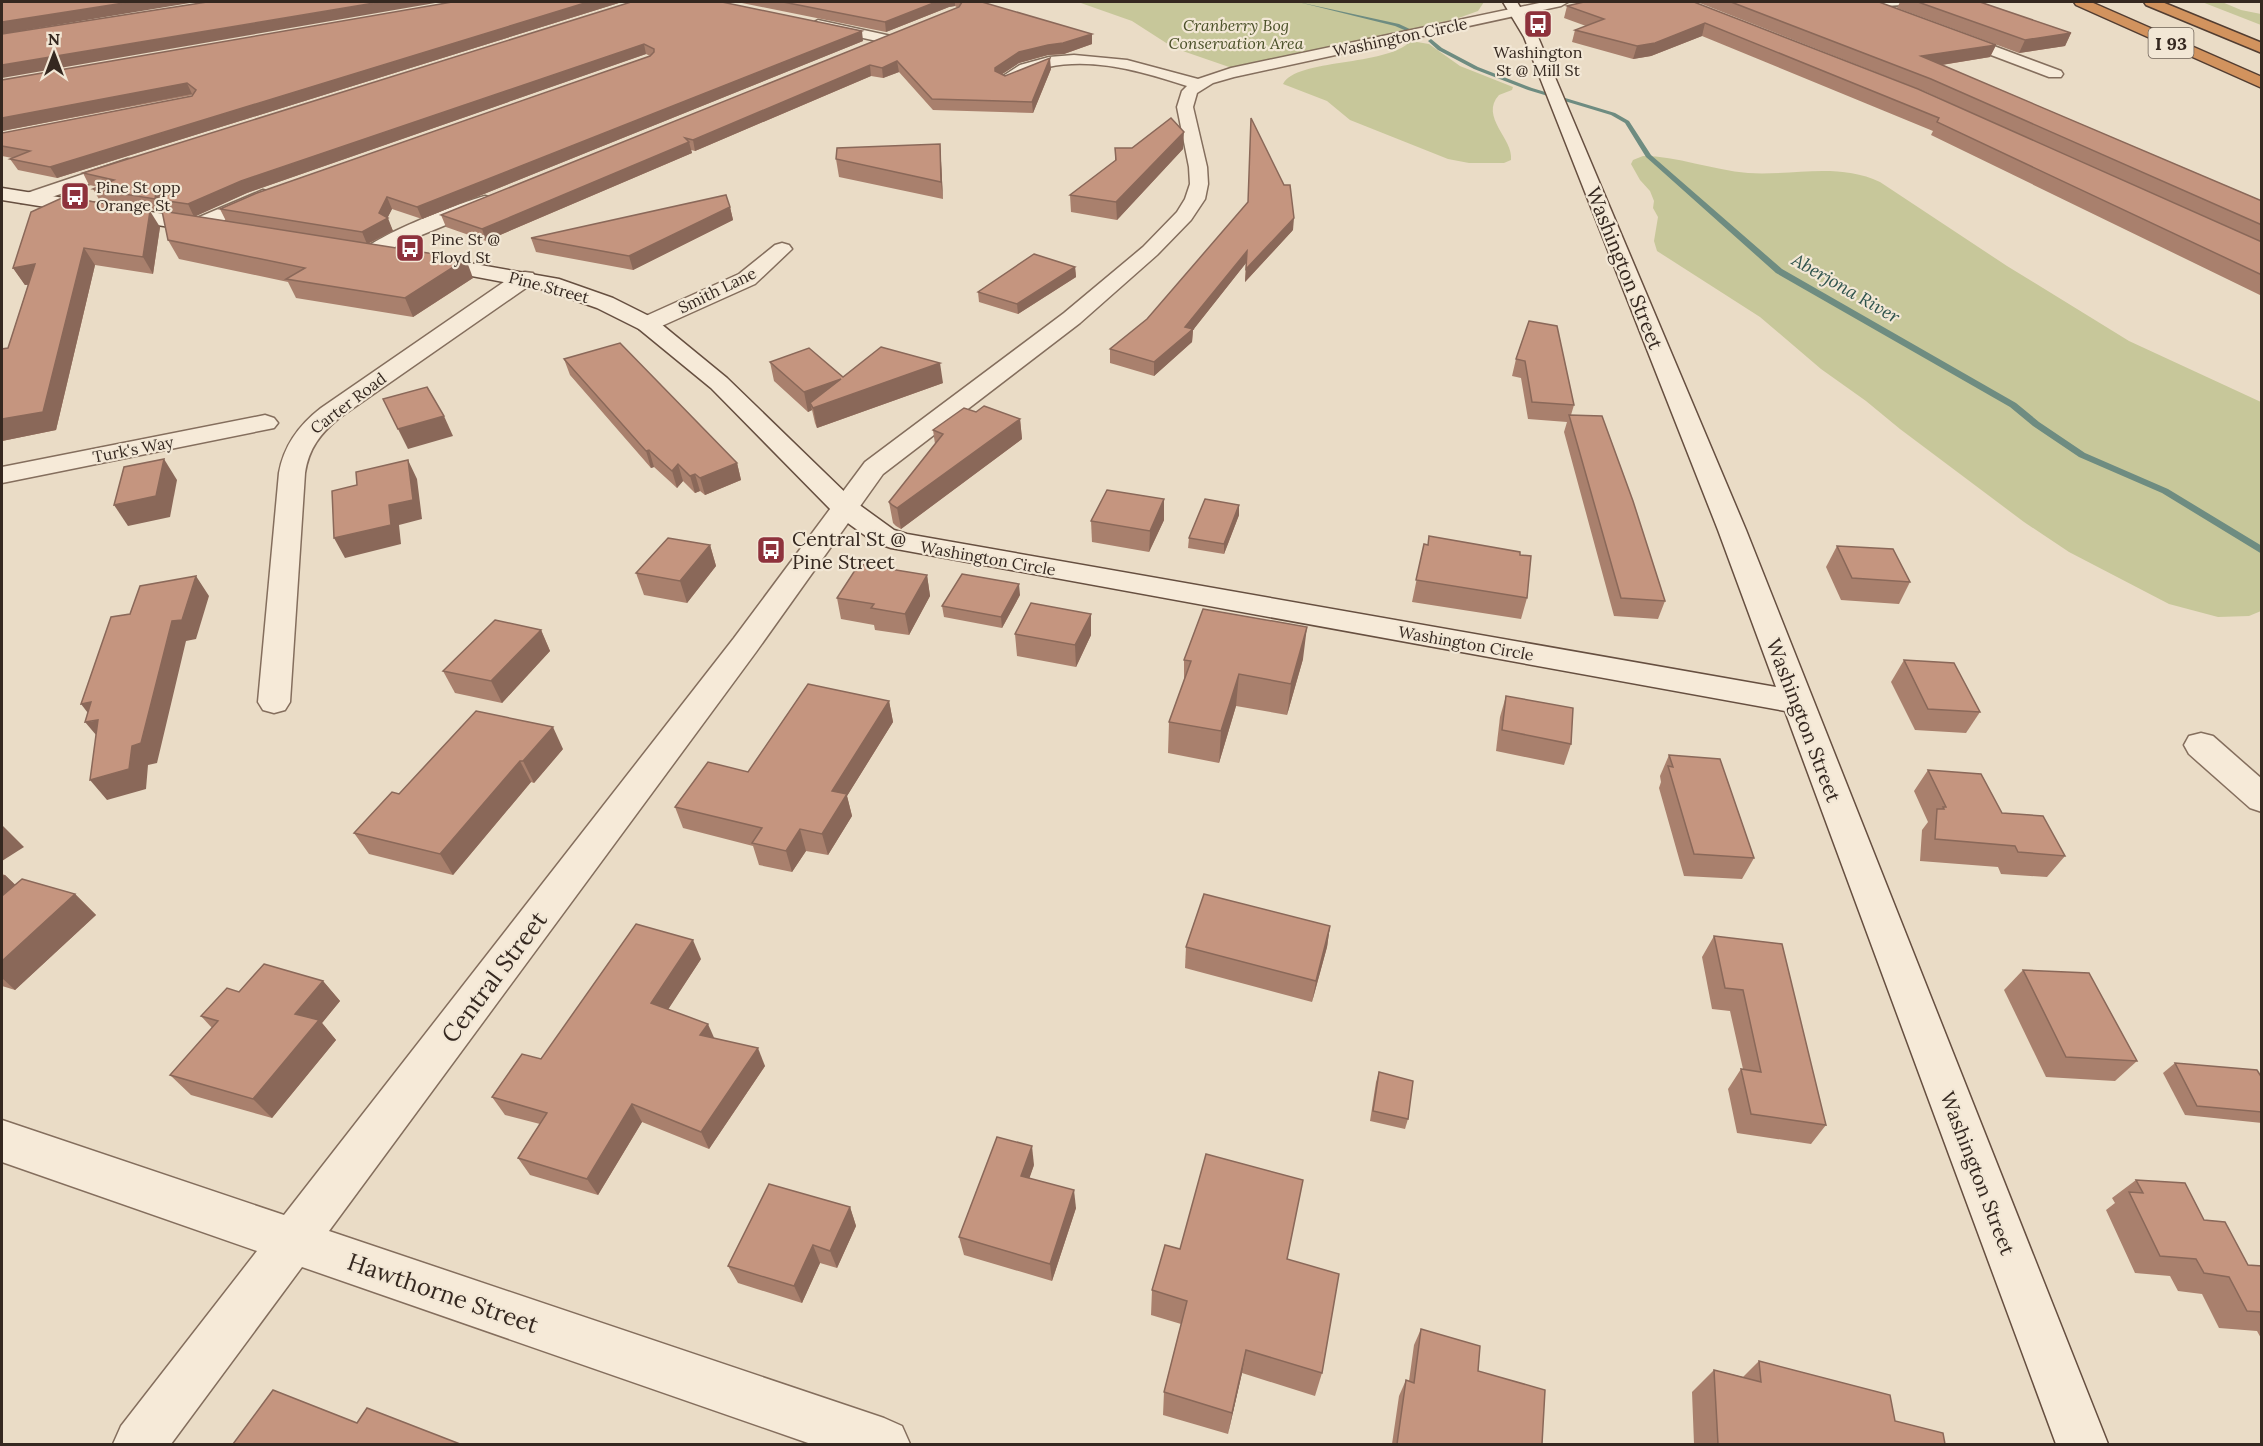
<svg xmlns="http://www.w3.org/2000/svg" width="2263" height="1446" font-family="Lora,serif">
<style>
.green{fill:#c7c79a}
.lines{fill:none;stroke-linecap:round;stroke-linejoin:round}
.stream{fill:#6e8c81;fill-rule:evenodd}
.lane-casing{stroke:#846e5d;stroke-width:4}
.street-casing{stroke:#846e5d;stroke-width:3}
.secondary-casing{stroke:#664f40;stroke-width:3}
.highway-casing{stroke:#523d31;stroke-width:3}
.lane{fill:#f6ead8;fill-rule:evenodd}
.street{fill:#f6ead8;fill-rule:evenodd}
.secondary{fill:#f6ead8;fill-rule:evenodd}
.highway{fill:#d2935e;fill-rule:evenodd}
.wall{fill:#a9806d;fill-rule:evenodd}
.shaded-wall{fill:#8a6859}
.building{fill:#c5957f;stroke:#8a6859;stroke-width:1.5}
.labels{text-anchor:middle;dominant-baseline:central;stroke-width:4.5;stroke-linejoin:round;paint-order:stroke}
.far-park-label{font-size:16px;font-style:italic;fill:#4a5028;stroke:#f2e7d5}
.far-street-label{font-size:16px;fill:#352820;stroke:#f2e7d5}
.far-poi-label{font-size:16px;fill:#352820;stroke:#f2e7d5;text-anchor:start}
.shield{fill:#f2e7d5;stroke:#6e6156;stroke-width:1.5}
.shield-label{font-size:18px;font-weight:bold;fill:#352820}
.far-water-label{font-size:18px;font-style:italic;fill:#30544e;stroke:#f2e7d5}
.street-label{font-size:20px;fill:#352820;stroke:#f2e7d5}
.poi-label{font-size:20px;fill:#352820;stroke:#f2e7d5;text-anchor:start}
.near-street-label{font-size:24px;fill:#352820;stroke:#f2e7d5}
</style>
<rect width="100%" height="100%" fill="#eadcc6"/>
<g class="green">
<polygon points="1078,2 1484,2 1478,11 1453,20 1232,68 1174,48 1132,21"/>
<polygon points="2202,2 2222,2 2241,10 2261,14 2261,25"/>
<path d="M1411,41L1429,44L1460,66L1513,87L1512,90L1499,95C1479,117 1514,139 1511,160L1504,163H1469L1448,159L1350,120L1327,101L1283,84C1297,58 1385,67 1411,41Z"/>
<path d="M1643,156C1677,156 1712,170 1748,173C1792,176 1838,162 1880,182L2007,266L2129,341L2261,402V611L2249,616L2218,617L2169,604L2069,552L2024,522L1900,429L1866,401L1821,369L1760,317L1657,251L1654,241L1658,217L1653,208L1654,201L1650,191L1640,180L1631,164L1633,160Z"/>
</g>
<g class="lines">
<g class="stream">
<polygon points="1298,2 1399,24 1414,31 1409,32 1395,26"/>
<polygon points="1431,39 1442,48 1478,67 1532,88 1615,113 1629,121 1651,155 1782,269 2016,403 2039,422 2085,453 2168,489 2262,546 2262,554 2162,493 2079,457 2033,426 2010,407 1776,273 1646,157 1625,123 1611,115 1528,90 1474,69 1438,50 1428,41"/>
</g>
<g class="lane-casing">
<polygon id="lane" points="1874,2 1906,2 1901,5 1871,7 1869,5"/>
</g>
<g class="street-casing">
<g id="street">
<path d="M1544,2H1568L1561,6L1234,77L1213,83L1197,93L1193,107L1207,167L1208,184L1205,199L1191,220L1157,255L1080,323L883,474L756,652L329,1231L884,1418L902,1426L910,1444H811L302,1267L171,1444H113L121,1426L257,1251L2,1162V1120L284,1215L734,638L865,462L1064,313L1143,247L1177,212L1185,199L1190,184L1189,167L1177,107L1182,91L1187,86C1144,72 1094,57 1048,67C1033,71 1020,81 1005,85L997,80L1020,65L1049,57L1074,55L1127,60L1198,79L1231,68Z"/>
<polygon points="1857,2 1876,2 2061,71 2063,74 2061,77 2049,77 1859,5"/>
<polygon points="818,20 891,36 893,39 886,43 813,27 811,24"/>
<polygon points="128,159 134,160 137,164 134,168 35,203 21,203 18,199 21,195"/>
<polygon points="263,190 270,192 273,196 270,200 204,229 190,229 187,225 190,221"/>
<path d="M485,196L492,198L495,202L492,206L402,243L379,256L372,258L365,256L362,252C372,237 464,201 485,196Z"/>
<polygon points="782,243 789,245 792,249 755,284 655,329 647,331 639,329 636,324 639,319 739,274 775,245"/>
<path d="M525,272L533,273L536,278L533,283L339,418C320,434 309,448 305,473L290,702L285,710L274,713L263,710L258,702L279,473C284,445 299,425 321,408L517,273Z"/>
<polygon points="265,415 274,418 278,423 274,428 2,483 2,467"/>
<polygon points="2201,733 2213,736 2262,779 2262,812 2250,808 2189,754 2184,745 2189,736"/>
</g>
</g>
<g class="secondary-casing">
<g id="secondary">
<polygon points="1503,2 1517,2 1538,37 1746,530 2108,1444 2056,1444 1785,711 891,548 874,542 834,513 711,388 639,329 597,308 546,290 424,267 417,265 414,261 417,257 424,255 559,279 613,298 655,319 727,378 854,501 894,530 907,534 1776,687 1718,530 1524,37"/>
<polygon points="2,188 207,221 214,223 217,227 214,231 207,233 2,200"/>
</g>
</g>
<g class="highway-casing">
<g id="highway">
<polygon points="2074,2 2091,2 2262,77 2262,88 2076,5"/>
<polygon points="2144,2 2162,2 2262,43 2262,53 2146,5"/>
</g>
</g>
<use href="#lane" class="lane"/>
<use href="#street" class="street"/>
<use href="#secondary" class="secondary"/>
<use href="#highway" class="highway"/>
</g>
<g class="wall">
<polygon points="452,2 622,2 57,178 18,170 10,159 12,158 2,156 2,133 192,96 193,95 2,131 2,80"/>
<path d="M631,2L863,41L422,219L392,209L387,218L393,231L368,244L473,278L413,317L296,298L288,282L179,259L168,240V212L163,203L162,211L100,201L93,189L99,187L89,185L83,173ZM646,54L650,56L220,209L226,221L195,216L247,193Z"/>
<polygon points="737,2 982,2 1092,44 1064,54 1048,55 1019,63 1001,75 1005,76 1051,69 1033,113 933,110 899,72 883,78 871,76 695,151 691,150 692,153 486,241 446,227 441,215 958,8 955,6 949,7 886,32"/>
<polygon points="1694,2 1978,116 1926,92 1697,2 1879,2 1996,45 1990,57 1942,65 2262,201 2262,296 1931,135 1933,131 1702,36 1651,56 1633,59 1572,42 1575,30 1586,26 1564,18 1567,6"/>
<polygon points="1900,2 1980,2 2071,33 2065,46 2019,53 1897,8"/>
<polygon points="940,144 943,199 839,177 836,159"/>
<polygon points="1115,148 1183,149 1117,220 1071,212 1070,195 1115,161"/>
<polygon points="730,207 733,220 633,270 536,252 531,238"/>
<polygon points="160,227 153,274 95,265 56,430 2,441 2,349 8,348 28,285 25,285 13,268"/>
<polygon points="1293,230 1245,282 1246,263 1193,330 1192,342 1154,376 1110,363 1110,349"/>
<polygon points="1075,267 1076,277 1018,314 979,302 978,292"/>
<polygon points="1529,321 1574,405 1571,415 1665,601 1658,619 1614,616 1564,432 1567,422 1528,419 1521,378 1512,376 1516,359"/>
<polygon points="564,359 737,463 741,480 705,495 700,491 695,493 683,481 677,488 654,467 651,468 570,375"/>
<polygon points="770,362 843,377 943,383 817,428 815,423 812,410 808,412 774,381"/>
<polygon points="976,412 1020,419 1022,439 901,529 896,526 893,523 889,502 935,444 933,430"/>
<polygon points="1164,499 1164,520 1149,552 1092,542 1091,521"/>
<polygon points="1239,505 1239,515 1224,554 1188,548 1189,538"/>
<polygon points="1429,536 1520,555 1527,598 1521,619 1412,602 1424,544 1428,545"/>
<polygon points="710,545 716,566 687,603 644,595 636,573"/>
<polygon points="1837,546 1910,582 1899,604 1841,600 1826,567"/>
<polygon points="927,575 930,596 909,635 875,630 874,625 841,619 837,598"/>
<polygon points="1020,595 1002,628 944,617 942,606"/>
<polygon points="1091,614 1091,635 1076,667 1017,656 1015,634"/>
<polygon points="541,630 550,651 502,703 455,693 443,671"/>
<polygon points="1303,659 1287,715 1236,706 1219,763 1168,753 1169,722 1184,683 1184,660"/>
<polygon points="1904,660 1980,712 1966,733 1915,730 1891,682"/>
<polygon points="1506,696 1571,744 1564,765 1496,751 1500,717"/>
<polygon points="889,701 893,722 847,796 852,816 828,855 806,851 792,872 759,865 753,846 683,828 675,807 748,772"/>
<polygon points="563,749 534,783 531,782 453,875 369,854 354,833 399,794"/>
<polygon points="1669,755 1754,858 1742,879 1684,876 1659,788 1661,782 1660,776"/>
<polygon points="1928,770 2002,813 2065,856 2047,877 2001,874 1998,867 1920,861 1922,830 1928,822 1914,791"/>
<polygon points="2,874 5,875 15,885 75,894 96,915 15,990 2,986"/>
<polygon points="1330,926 1327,947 1312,1002 1185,968 1186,947"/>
<polygon points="1714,936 1826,1125 1811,1144 1737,1133 1728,1089 1741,1069 1743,1069 1730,1011 1712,1009 1702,957"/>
<polygon points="701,959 668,1009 714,1038 765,1066 709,1149 642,1122 598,1195 530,1175 518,1158 540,1124 505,1115 492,1097 541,1059"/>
<polygon points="2023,970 2137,1061 2115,1081 2046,1077 2004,990"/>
<polygon points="323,981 340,1001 322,1023 336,1040 272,1118 191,1095 170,1075 212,1028 201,1016 239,992"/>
<polygon points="2175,1063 2262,1078 2262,1123 2185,1115 2163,1073"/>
<polygon points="1379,1072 1408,1119 1405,1129 1370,1121 1376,1082"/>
<polygon points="1034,1165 1029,1178 1076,1208 1052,1281 964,1255 959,1237"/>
<polygon points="2136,1180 2204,1220 2248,1265 2262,1266 2262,1340 2257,1331 2219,1328 2202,1294 2178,1291 2170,1276 2135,1273 2106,1210 2115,1203 2112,1198"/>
<polygon points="850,1207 856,1226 837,1268 820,1263 802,1303 738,1283 728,1266"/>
<polygon points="1180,1249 1287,1259 1322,1373 1315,1396 1242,1373 1228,1434 1163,1415 1164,1392 1181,1324 1151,1315 1152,1290"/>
<polygon points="1421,1329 1478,1371 1542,1444 1392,1444 1399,1396 1406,1380 1409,1381 1414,1345"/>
<polygon points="1759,1361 1895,1421 1945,1444 1694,1444 1692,1392 1714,1370 1743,1377"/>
</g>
<g class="shaded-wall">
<polygon points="130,2 196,2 2,34 2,22"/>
<polygon points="380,2 441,2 2,78 2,65"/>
<polygon points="588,2 622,2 57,178 50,167"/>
<polygon points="936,2 955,2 955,6 949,7 886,32 885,22"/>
<polygon points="1705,23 1702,36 1651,56 1633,59 1637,46"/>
<polygon points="862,31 863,41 422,219 417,207"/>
<polygon points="2071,33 2065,46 2019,53 2025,40"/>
<polygon points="1092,34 1092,44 1064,54 1048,55 1019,63 996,78 995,68 1019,52"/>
<polygon points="644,44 646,54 247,193 194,217 188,204 241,181"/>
<polygon points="1996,45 1990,57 1916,69 1921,56"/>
<polygon points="1050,58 1051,69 1033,113 1032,102"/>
<polygon points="897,61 899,72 883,78 882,68"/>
<polygon points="870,65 871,76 695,151 693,140"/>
<polygon points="187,83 192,94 2,131 2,118"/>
<polygon points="1184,132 1183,149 1117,220 1116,202"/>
<polygon points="689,142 692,153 486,241 482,229"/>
<polygon points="940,144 941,161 943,199 941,182"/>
<polygon points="157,183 163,203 162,211 155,199"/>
<polygon points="387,197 392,209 387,219 388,218 393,231 367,244 362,232 379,213"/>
<polygon points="730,207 733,220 633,270 629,256"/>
<polygon points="150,211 160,227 153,274 143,257"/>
<polygon points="1294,218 1293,230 1245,282 1246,269"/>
<polygon points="84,248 95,265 56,430 2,441 2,419"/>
<polygon points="1247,251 1246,263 1193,330 1192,342 1154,376 1154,362 1185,327"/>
<polygon points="466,259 473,278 413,317 405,298"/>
<polygon points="35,264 46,282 25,285 13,268"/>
<polygon points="1075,267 1076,277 1018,314 1017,304"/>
<polygon points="940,363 943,383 817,428 813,408 810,403 812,410 808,412 804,392 841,379"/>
<polygon points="444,416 453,436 408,449 398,429"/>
<polygon points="1020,419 1022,439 901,529 897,508"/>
<polygon points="649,450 654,467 651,468 646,451"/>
<polygon points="164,459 177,480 170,517 128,526 114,505"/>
<polygon points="408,460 417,479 422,519 399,525 401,544 345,558 334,538 389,505"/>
<polygon points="737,463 741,480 705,495 700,478"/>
<polygon points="678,464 683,481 677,488 672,471"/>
<polygon points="695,474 700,491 695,493 690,476"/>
<polygon points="1164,499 1164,520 1149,552 1150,531"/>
<polygon points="1239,505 1239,515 1224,554 1224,544"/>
<polygon points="710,545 716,566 687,603 680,581"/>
<polygon points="927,575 930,596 909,635 905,614"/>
<polygon points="196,576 209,596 196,639 186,641 157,763 148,765 146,789 107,800 90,780 132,746 172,621"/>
<polygon points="1019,584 1020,595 1002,628 1001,617"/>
<polygon points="1091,614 1091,635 1076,667 1075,645"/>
<polygon points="1307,627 1303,659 1287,715 1291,684"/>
<polygon points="541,630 550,651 502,703 491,681"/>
<polygon points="1239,674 1236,706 1219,763 1221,731"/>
<polygon points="889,701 893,722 847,796 852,816 828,855 822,834 832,791"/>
<polygon points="91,702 107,722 102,742 85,722 94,721 81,704"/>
<polygon points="553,727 563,749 534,783 523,761"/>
<polygon points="520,761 531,782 453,875 440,854"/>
<polygon points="3,826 24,847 2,861 2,827"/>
<polygon points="800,829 806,851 792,872 786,851"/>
<polygon points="5,875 26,895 2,902 2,876"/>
<polygon points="75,894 96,915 15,990 2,978 2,961"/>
<polygon points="1330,926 1327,947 1312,1002 1316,981"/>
<polygon points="693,940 701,959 660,1022 651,1003"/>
<polygon points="323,981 340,1001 322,1023 336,1040 272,1118 253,1099 295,1014"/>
<polygon points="708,1024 716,1042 700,1035"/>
<polygon points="758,1048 765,1066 709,1149 701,1132"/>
<polygon points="632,1104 642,1122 598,1195 587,1179"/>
<polygon points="1032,1146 1034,1165 1024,1194 1021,1176"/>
<polygon points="1074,1190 1076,1208 1052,1281 1050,1264"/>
<polygon points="850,1207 856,1226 837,1268 830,1251"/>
<polygon points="813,1245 820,1263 802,1303 794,1286"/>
<polygon points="1246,1350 1242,1373 1228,1434 1232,1413"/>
</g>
<g class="building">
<polygon points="2,2 130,2 2,22"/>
<polygon points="207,2 380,2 2,65 2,34"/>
<polygon points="452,2 588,2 50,167 10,159 30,151 2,146 2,133 192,96 196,90 187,83 2,118 2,80"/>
<polygon points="631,2 722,2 862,31 417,207 387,197 379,213 388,218 362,232 220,209 257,193 650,56 654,52 654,49 644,44 241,181 188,204 161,200 157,183 155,199 93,189 114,180 83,173"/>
<polygon points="783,2 936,2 885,22"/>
<polygon points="962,2 982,2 1092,34 1063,43 1048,45 1019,52 995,68 995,71 1005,76 1050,58 1032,102 932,99 897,61 882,68 870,65 693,140 685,138 689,142 482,229 441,215 959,7"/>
<polygon points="1584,2 1694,2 1918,89 2262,242 2262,275 1937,122 1939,118 1705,23 1655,43 1637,46 1575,30 1604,19 1567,6"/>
<polygon points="1731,2 1879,2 1996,45 1921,56 2262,201 2262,225 1931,79"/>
<polygon points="1918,2 1980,2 2071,33 2025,40"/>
<polygon points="1171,118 1184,132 1116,202 1070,195 1116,160 1115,148 1132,148"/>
<polygon points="1251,118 1284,185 1290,185 1294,218 1246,269 1247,251 1185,327 1193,329 1154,362 1110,349 1147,319 1248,202"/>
<polygon points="940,144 941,182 836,159 837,148"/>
<polygon points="726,195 730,207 629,256 531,238"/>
<polygon points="64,197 150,211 143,257 84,248 43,412 2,419 2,349 8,348 35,264 13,268 31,212"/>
<polygon points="162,211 466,259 405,298 286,279 305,268 168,240"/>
<polygon points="1034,254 1075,267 1017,304 978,292"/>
<polygon points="1529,321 1557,326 1574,405 1532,402 1525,361 1516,359"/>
<polygon points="620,343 737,463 700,478 695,474 690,476 678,464 672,471 649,450 646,451 564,359"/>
<polygon points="881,347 940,363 813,408 810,403 841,379 804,392 770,362 809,348 843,377"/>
<polygon points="427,387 444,416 398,429 383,399"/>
<polygon points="984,406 1020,419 897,508 892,505 889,502 943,434 933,430 964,408 976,412"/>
<polygon points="1569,415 1602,416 1633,501 1665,601 1621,598"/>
<polygon points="164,459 156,496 114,505 124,467"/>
<polygon points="408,460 413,500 389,505 391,525 334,538 332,491 357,485 356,472"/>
<polygon points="1107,490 1164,499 1150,531 1091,521"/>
<polygon points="1205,499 1239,505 1224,544 1189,538"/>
<polygon points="1429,536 1520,552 1520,555 1531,556 1527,598 1416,580 1424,544 1428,545"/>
<polygon points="668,538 710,545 680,581 636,573"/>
<polygon points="1837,546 1893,549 1910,582 1852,578"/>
<polygon points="859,564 927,575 905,614 871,608 874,604 837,598"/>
<polygon points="962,574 1019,584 1001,617 942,606"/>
<polygon points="196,576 182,620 172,621 141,743 132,746 129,769 90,780 98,720 85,722 91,702 81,704 111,617 130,614 140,586"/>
<polygon points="1031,603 1091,614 1075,645 1015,634"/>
<polygon points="1203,609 1307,627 1291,684 1239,674 1221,731 1169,722 1191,661 1184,660"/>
<polygon points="495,620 541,630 491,681 443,671"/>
<polygon points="1904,660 1954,663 1980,712 1928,709"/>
<polygon points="808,684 889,701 832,791 847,794 822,834 800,829 786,851 752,843 762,828 675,807 708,762 748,772"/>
<polygon points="1506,696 1573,708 1571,744 1502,730"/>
<polygon points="476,711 553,727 523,761 520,761 440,854 354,833 392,792 399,794"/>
<polygon points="1669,755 1720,759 1754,858 1694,854 1668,766 1673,767"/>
<polygon points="1928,770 1981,774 2002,813 2043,816 2065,856 2018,852 2015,846 1935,839 1937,809 1944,809 1943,807 1946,807"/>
<polygon points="22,879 75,894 2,961 2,896"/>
<polygon points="1204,894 1330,926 1316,981 1186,947"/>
<polygon points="636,924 693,940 651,1003 708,1024 700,1035 758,1048 701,1132 632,1104 587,1179 518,1158 547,1113 492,1097 522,1054 541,1059"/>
<polygon points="1714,936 1782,944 1826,1125 1751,1114 1741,1069 1761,1072 1743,990 1725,988"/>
<polygon points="264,964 323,981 295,1014 319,1020 253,1099 170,1075 218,1021 201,1016 227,988 239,992"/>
<polygon points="2023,970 2089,973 2137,1061 2066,1057"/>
<polygon points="2175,1063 2257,1070 2262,1078 2262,1112 2197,1106"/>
<polygon points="1379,1072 1413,1081 1408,1119 1373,1111"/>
<polygon points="997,1137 1032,1146 1021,1176 1074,1190 1050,1264 959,1237"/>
<polygon points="1206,1154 1303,1180 1287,1259 1339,1274 1322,1373 1246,1350 1232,1413 1164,1392 1187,1301 1152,1290 1165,1245 1180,1249"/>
<polygon points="2136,1180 2185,1183 2204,1220 2225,1222 2248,1265 2262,1266 2262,1312 2247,1311 2229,1277 2204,1273 2196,1259 2160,1256 2129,1192 2143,1193"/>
<polygon points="769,1184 850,1207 830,1251 813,1245 794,1286 728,1266"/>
<polygon points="1421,1329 1480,1346 1478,1371 1545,1390 1542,1444 1397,1444 1406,1380 1414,1383"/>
<polygon points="1759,1361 1890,1395 1895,1421 1943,1433 1945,1444 1718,1444 1714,1370 1761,1382"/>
<polygon points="273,1390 357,1423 367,1408 460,1444 233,1444"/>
</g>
<defs>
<g id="bus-square" transform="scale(1.5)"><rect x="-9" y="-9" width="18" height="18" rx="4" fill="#8e323c" stroke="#f2e7d5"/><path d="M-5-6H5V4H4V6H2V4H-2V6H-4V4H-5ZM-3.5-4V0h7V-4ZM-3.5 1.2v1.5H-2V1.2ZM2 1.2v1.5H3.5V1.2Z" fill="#fff"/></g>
</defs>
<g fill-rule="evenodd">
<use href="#bus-square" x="1538" y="24"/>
<use href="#bus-square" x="75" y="196"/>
<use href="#bus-square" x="410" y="248"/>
<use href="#bus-square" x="771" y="550"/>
</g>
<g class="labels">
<g class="far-park-label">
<text x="1236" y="25">Cranberry Bog<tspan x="1236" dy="18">Conservation Area</tspan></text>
</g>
<g class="far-street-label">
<text transform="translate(1400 37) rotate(-12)">Washington Circle</text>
<text transform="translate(549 287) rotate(15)">Pine Street</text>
<text transform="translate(717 290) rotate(-26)">Smith Lane</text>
<text transform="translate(348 403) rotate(-37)">Carter Road</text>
<text transform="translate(133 449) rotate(-11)">Turk's Way</text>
<text transform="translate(988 558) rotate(10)">Washington Circle</text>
<text transform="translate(1466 643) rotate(10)">Washington Circle</text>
</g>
<g class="far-poi-label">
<text x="1538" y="52" text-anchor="middle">Washington<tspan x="1538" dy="18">St @ Mill St</tspan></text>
<text x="96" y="187">Pine St opp<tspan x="96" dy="18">Orange St</tspan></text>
<text x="431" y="239">Pine St @<tspan x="431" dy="18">Floyd St</tspan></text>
</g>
<rect class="shield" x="2148.5" y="28" width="45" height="30" rx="4.5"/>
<g class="shield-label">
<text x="2171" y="43">I 93</text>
</g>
<g class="far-water-label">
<text transform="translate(1846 288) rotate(30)">Aberjona River</text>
</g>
<g class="street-label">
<text transform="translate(1625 268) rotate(68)">Washington Street</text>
<text transform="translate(1804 720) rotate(69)">Washington Street</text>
<text transform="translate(1978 1173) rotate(69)">Washington Street</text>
</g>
<g class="poi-label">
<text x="792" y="538">Central St @<tspan x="792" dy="23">Pine Street</tspan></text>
</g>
<g class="near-street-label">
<text transform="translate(494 977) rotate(-53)">Central Street</text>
<text transform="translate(443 1293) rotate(19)">Hawthorne Street</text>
</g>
</g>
<rect width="2263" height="1446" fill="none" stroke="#352820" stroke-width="6"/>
<g transform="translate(54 54)" stroke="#f2e7d5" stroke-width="4.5" paint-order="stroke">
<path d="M0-4.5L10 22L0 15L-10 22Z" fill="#352820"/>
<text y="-9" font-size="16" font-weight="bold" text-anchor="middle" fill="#352820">N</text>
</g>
</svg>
